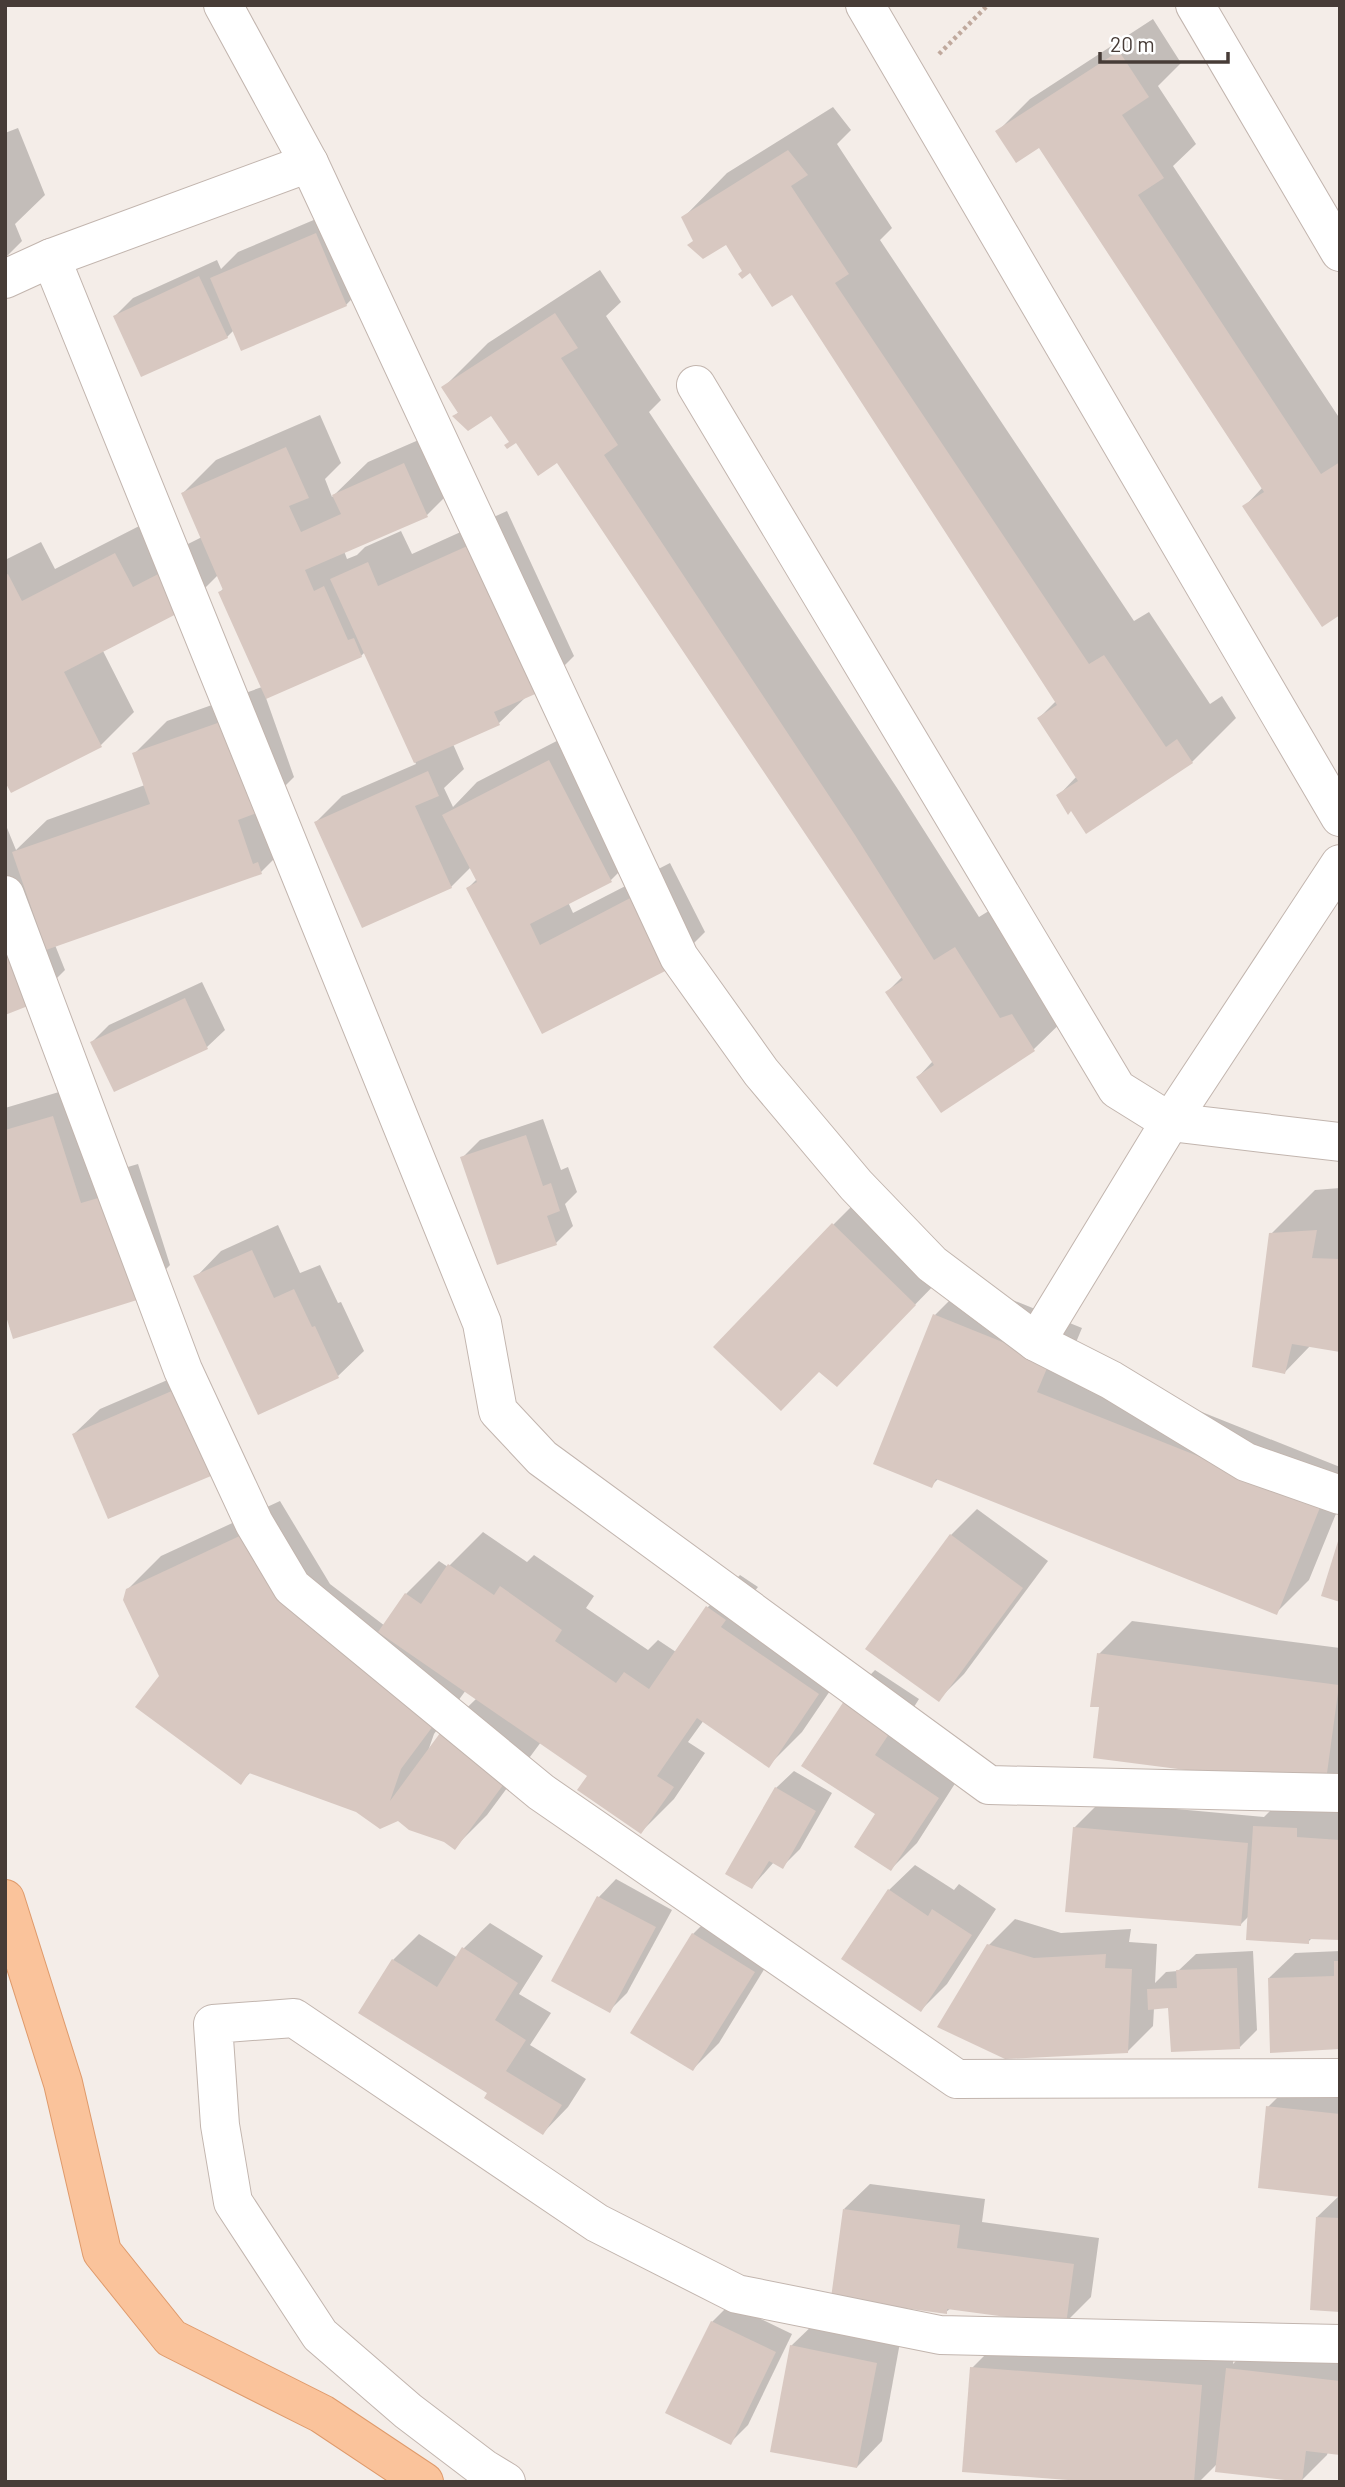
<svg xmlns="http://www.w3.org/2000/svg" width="1345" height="2487" font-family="Barlow,sans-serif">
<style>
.shadow{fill:#0003;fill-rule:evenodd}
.building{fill:#d8c8c1}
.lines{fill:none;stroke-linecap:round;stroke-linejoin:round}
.street-casing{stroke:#c2b5ae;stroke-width:40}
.primary-casing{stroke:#df9a6b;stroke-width:40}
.path{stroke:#c0a99d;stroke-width:4.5;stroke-dasharray:3.5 3.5;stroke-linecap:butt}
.street{stroke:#fff;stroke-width:38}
.primary{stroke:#fac39b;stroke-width:38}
</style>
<rect width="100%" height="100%" fill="#f4ede8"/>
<g class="shadow">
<polygon points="1153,19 1181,63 1158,86 1196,144 1173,166 1340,419 1340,613 1245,506 1263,487 1039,146 997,132 1030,99"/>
<polygon points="833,107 851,130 837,144 892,228 880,240 1134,621 1149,612 1210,704 1222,696 1236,718 1192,762 1072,809 1058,796 1077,776 1039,718 1056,701 792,292 751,271 744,270 727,243 695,240 683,218 727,173"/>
<polygon points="18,128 45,195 15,224 22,241 5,258 5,133"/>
<polygon points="342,208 371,279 346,305 234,330 227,337 115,316 133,298 217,260 221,269 238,252"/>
<polygon points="600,270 621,302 606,316 661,400 649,412 899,791 979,917 1000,904 1079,1005 1034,1049 941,1111 918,1077 933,1061 887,992 902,977 558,460 516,440 510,441 491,414 454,416 459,412 443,388 488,343"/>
<polygon points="320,415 341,463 325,479 332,497 368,462 437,432 460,482 427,515 344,551 347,559 357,555 365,547 401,531 412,554 507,511 574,656 541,689 527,696 499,723 453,744 464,769 444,788 453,807 477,782 582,728 644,847 611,880 568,902 573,913 670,863 705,932 672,965 543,1031 468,888 477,879 471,867 451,887 316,822 342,796 416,764 365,652 361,656 266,698 294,777 274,797 294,839 261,872 55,945 65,970 32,1003 5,1013 5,823 16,850 47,820 145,785 134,754 167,721 262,687 220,592 224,588 218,575 185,608 103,651 134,712 101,745 5,778 5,560 41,542 55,569 149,521 166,555 202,537 183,493 216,460"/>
<polygon points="202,982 225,1030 207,1047 114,1090 92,1042 109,1025"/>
<polygon points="86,1084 114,1171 138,1164 170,1265 137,1299 5,1307 5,1108"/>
<polygon points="543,1119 561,1170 568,1167 577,1192 565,1204 573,1226 556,1243 462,1158 480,1140"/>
<polygon points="1340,1188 1340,1351 1311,1345 1284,1373 1271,1234 1315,1190"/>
<polygon points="859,1199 941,1278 862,1359 819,1369 833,1225"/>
<polygon points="278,1225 300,1273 320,1265 338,1303 341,1302 364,1351 338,1376 196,1277 221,1251"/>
<polygon points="968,1282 1082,1328 1069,1359 1340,1467 1340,1504 1309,1580 1276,1613 939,1478 931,1486 935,1315"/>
<polygon points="200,1366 109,1517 74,1434 100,1409"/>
<path d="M280,1501L330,1584L385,1626L406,1594L439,1561L448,1567L483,1532L527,1562L534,1555L594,1596L586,1608L648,1650L658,1640L676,1652L707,1608L740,1575L758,1587L753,1593L851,1660L802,1732L769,1765L704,1720L688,1742L705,1753L674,1799L641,1832L590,1775L541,1742L487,1815L454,1848L445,1840L398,1819L357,1810L251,1772L240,1783L161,1676L127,1590L161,1556ZM466,1690L477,1698L444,1730L428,1751L434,1734Z"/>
<polygon points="977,1509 1048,1561 964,1674 938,1700 868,1648 951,1535"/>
<polygon points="1132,1621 1340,1648 1340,1771 1325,1786 1101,1706 1099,1654"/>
<polygon points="875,1670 919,1699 900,1729 963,1771 917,1843 891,1869 850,1696"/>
<polygon points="794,1771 832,1793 800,1849 783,1866 774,1862 752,1887 776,1788"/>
<polygon points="1287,1794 1340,1806 1340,1939 1313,1937 1308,1942 1249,1916 1240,1925 1074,1828 1100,1802 1264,1817"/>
<polygon points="915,1865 954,1890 959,1884 996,1909 947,1984 921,2010 889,1890"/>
<polygon points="616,1879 672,1910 627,1993 609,2011 553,1980 599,1897"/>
<polygon points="719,1908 779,1945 719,2043 693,2069 693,1934"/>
<polygon points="1015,1919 1061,1933 1131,1929 1129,1942 1157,1944 1155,1983 1166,1972 1178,1971 1196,1954 1253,1951 1257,2030 1240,2047 1170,2007 1154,2008 1153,2026 1127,2052 989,1945"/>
<polygon points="490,1923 543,1956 519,1994 551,2013 530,2045 586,2079 568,2107 543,2133 489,2093 393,1960 419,1934 458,1958 464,1948"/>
<polygon points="1340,1951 1340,2049 1269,1978 1295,1953"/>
<polygon points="1294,2081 1340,2086 1340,2310 1317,2217 1340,2195 1268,2107"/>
<polygon points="870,2184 985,2199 982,2222 1099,2238 1091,2297 1065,2323 951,2308 946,2312 844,2209"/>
<polygon points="730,2304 792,2334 748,2425 730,2443 668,2412 712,2322"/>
<polygon points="817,2321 901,2337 882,2441 857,2467 791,2346"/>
<polygon points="1005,2335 1234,2353 1233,2364 1254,2343 1340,2353 1340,2453 1328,2452 1327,2455 1301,2481 1218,2463 1199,2482 1117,2482 972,2368"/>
</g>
<g class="building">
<polygon points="1119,51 1149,97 1122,115 1164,178 1138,195 1321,474 1340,462 1340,615 1322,627 1242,506 1264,492 1039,148 1016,163 995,131"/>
<polygon points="788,150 808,175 791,186 849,274 835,283 1089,664 1104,655 1166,747 1177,739 1193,763 1086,834 1071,811 1068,815 1056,795 1078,781 1037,718 1057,705 792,295 772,307 750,273 742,279 738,274 742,271 726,245 703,259 687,245 693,241 681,217"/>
<polygon points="316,233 347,306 241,351 210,278"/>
<polygon points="199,276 228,338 141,377 113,316"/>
<polygon points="555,313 578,348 561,358 618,445 604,455 855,835 934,960 955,947 1000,1018 1012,1014 1035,1051 941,1113 916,1077 934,1065 885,992 903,980 557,463 538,476 516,443 507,449 504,445 509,442 491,416 468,431 452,416 458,413 441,387"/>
<polygon points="286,447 309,498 289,506 301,532 341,514 332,495 404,463 428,517 305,570 314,591 324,586 348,640 354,638 362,657 266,699 218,592 223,590 181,493"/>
<polygon points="474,543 542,691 494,712 500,725 414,763 330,579 368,562 378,586"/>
<polygon points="115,553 133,587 166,570 186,609 64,672 102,747 11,793 5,782 5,575 8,574 22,601"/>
<polygon points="229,719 262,811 238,820 253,864 258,862 262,874 46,950 12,852 150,804 132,753"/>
<polygon points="549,760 612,882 530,924 540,945 636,895 673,967 542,1034 466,888 477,882 442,815"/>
<polygon points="428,771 439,796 415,806 452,888 362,928 314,822"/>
<polygon points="5,936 33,1004 5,1015"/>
<polygon points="185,998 208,1049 114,1092 90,1042"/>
<polygon points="53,1116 81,1203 105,1196 137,1300 13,1339 5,1313 5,1130"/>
<polygon points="526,1135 543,1186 551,1183 560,1211 547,1216 557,1245 497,1265 460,1157"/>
<polygon points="832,1223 916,1305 837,1387 819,1372 781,1411 713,1347"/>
<polygon points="1317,1230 1312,1258 1340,1259 1340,1352 1292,1344 1285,1374 1252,1367 1269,1233"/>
<polygon points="252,1250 274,1298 294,1289 312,1327 315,1326 339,1378 258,1415 193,1276"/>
<polygon points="933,1314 1050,1361 1037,1392 1321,1505 1277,1615 936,1479 932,1488 873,1464"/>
<polygon points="174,1390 211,1476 108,1519 72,1434"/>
<polygon points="246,1533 297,1617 436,1722 401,1769 390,1801 443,1729 509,1777 455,1850 444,1842 409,1830 398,1821 380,1829 356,1812 249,1773 241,1785 135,1707 159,1676 123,1600 126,1589"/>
<polygon points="950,1534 1023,1588 939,1702 865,1649"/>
<polygon points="1339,1538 1340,1538 1340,1602 1321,1596"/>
<polygon points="448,1564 494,1595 500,1586 562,1630 555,1641 616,1683 624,1672 649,1689 706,1606 726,1620 721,1627 819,1694 769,1768 697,1718 657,1776 674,1787 641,1834 577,1790 587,1776 378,1632 405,1593 421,1604"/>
<polygon points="1097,1653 1339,1685 1325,1788 1093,1758 1099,1707 1090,1707"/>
<polygon points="848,1695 895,1725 875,1755 939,1798 891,1871 854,1847 875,1814 801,1766"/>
<polygon points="775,1787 816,1811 783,1869 769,1861 752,1889 725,1874"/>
<polygon points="1253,1826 1297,1828 1297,1837 1340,1840 1340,1940 1309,1939 1309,1944 1246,1940"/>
<polygon points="1073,1827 1248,1843 1241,1926 1065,1912"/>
<polygon points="888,1889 928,1916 932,1909 972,1935 921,2012 841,1959"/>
<polygon points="597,1896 656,1927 610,2013 551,1981"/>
<polygon points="692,1933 755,1972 693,2071 630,2033"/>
<polygon points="987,1944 1034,1958 1106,1954 1105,1968 1132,1969 1128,2053 1005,2059 937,2027"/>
<polygon points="462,1947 518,1983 495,2020 526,2040 506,2071 562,2105 543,2135 484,2098 487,2093 358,2013 392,1959 437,1987"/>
<polygon points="1334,1961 1340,1961 1340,2049 1270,2053 1268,1978 1334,1976"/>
<polygon points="1237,1968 1240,2049 1171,2052 1168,2008 1148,2010 1147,1989 1177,1988 1176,1970"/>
<polygon points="1266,2106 1340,2114 1340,2197 1258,2188"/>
<polygon points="843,2209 960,2225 957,2248 1074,2264 1066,2325 947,2309 947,2314 831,2298"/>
<polygon points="1316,2217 1340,2218 1340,2312 1310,2310"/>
<polygon points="711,2321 776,2352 731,2445 665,2413"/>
<polygon points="790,2345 877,2363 857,2468 770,2452"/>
<polygon points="970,2367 1202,2385 1194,2482 1094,2482 962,2472"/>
<polygon points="1226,2368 1340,2381 1340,2455 1306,2451 1302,2482 1215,2472"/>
</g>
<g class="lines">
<g class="street-casing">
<g id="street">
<polyline points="223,5 309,163 679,957 761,1072 856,1185 932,1264 1036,1342 1111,1380 1246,1462 1340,1495"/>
<polyline points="865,5 1340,817"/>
<polyline points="1195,5 1340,252"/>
<polyline points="51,258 482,1323 498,1411 542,1458 989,1785 1340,1793"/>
<polyline points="5,279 51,258 309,163"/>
<polyline points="696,385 1117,1089 1170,1122 1340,1142"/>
<polyline points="5,895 183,1370 254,1523 292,1587 541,1792 957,2079 1340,2078"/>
<polyline points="1036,1342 1170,1122 1340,864"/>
<polyline points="506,2482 483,2468 408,2411 320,2335 233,2202 220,2125 213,2024 294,2018 597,2223 737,2294 940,2335 1340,2344"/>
</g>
</g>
<g class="primary-casing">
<polyline id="primary" points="5,1899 63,2083 102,2252 171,2338 322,2414 424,2482"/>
</g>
<polyline class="path" points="939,54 988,5"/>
<use href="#street" class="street"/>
<use href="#primary" class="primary"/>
</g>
<rect width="1345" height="2487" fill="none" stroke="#473c37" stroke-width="14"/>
<path d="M1100 52v10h128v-10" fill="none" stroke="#473c37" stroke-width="3.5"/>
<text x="1110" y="52" font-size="21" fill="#473c37" stroke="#ffffff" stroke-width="5" paint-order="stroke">20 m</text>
</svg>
